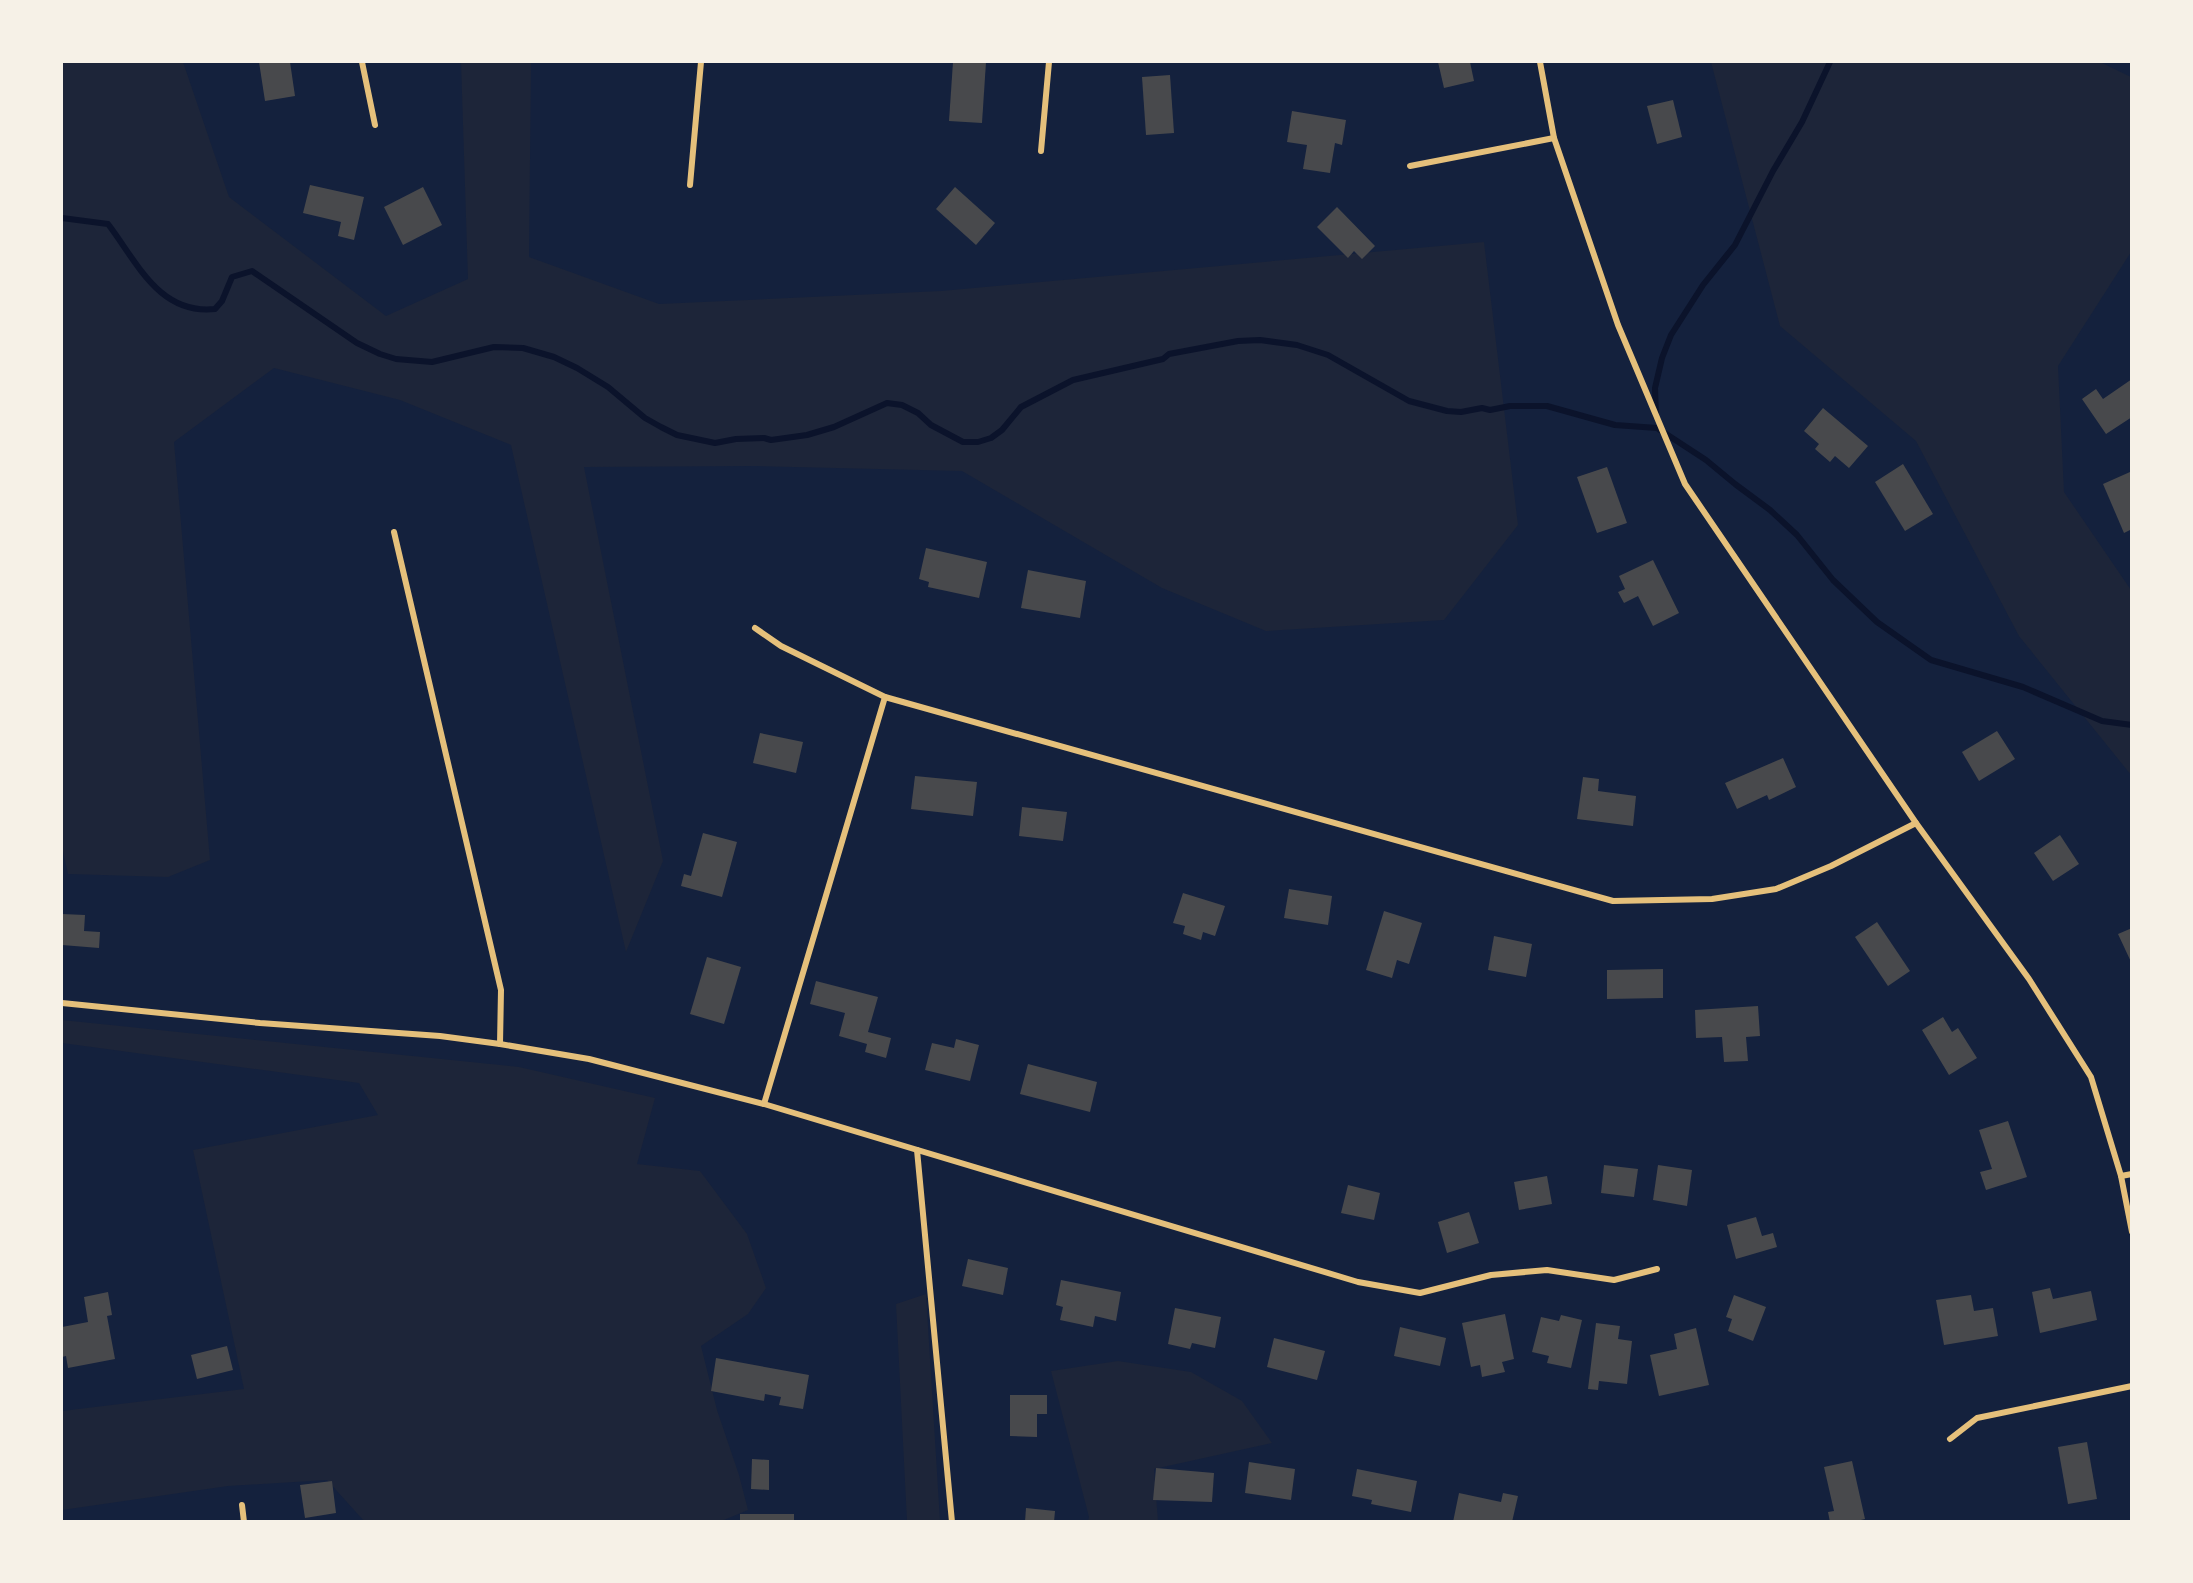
<svg xmlns="http://www.w3.org/2000/svg" width="2193" height="1583" font-family="'Exo 2',sans-serif">
<style>
.green{fill:#1d2539}
.lines{fill:none;stroke-linecap:round;stroke-linejoin:round}
.stream{stroke:#0b132b;stroke-width:6}
.building{fill:#48494c}
.minor{stroke:#e5c07b;stroke-width:6}
</style>
<rect width="100%" height="100%" fill="#14213d"/>
<g class="green">
<polygon points="62,62 183,62 229,197 386,316 468,279 461,62 531,62 529,257 659,304 941,291 1484,242 1518,525 1444,620 1266,631 1162,588 962,471 756,466 584,467 663,861 626,952 511,445 400,400 274,368 174,442 210,860 168,877 68,874 62,847"/>
<polygon points="1711,62 2100,62 2131,77 2131,252 2058,366 2064,492 2131,590 2131,775 2019,636 1916,441 1780,326"/>
<polygon points="62,1020 519,1067 655,1098 637,1164 700,1171 747,1234 766,1288 748,1314 701,1346 717,1410 739,1475 748,1510 719,1522 364,1521 327,1480 228,1486 62,1510 62,1411 244,1389 193,1150 378,1115 359,1083 62,1043"/>
<polygon points="926,1294 940,1521 907,1521 896,1304"/>
<polygon points="1118,1361 1191,1372 1242,1401 1272,1443 1154,1469 1158,1521 1088,1521 1089,1517 1051,1371"/>
</g>
<g class="lines">
<g class="stream">
<path d="M62,218L108,224C137,262 159,315 215,309L222,301L232,277L252,271L357,343L380,354L396,359L432,362L494,347L523,348L554,357L577,368L608,387L645,418L661,427L677,435L715,443L736,439L764,438L771,440L807,435L834,427L887,403L902,405L918,413L931,425L963,442H978L991,438L1002,430L1021,407L1073,380L1163,359L1169,354L1238,341L1260,340L1297,345L1328,355L1409,401L1447,411L1461,412L1482,408L1490,410L1510,406H1547L1615,425L1657,428L1706,460L1735,484L1770,510L1797,535L1833,580L1877,622L1931,660L2023,687L2102,721L2132,725"/>
<polyline points="1656,416 1655,388 1662,358 1671,335 1703,285 1735,245 1773,171 1802,122 1830,62"/>
</g>
</g>
<g class="building">
<polygon points="259,62 290,62 295,96 265,101"/>
<polygon points="953,62 986,62 982,123 949,121"/>
<polygon points="1438,62 1470,62 1474,81 1444,88"/>
<polygon points="1170,75 1174,133 1146,135 1142,77"/>
<polygon points="1673,100 1682,137 1657,144 1647,106"/>
<polygon points="1292,111 1346,120 1342,145 1335,143 1330,173 1303,169 1307,145 1287,142"/>
<polygon points="310,185 364,197 354,240 338,236 341,222 303,213"/>
<polygon points="423,187 442,225 403,245 384,207"/>
<polygon points="955,187 995,223 976,245 936,209"/>
<polygon points="1337,207 1375,246 1362,259 1354,251 1348,258 1317,227"/>
<polygon points="2132,379 2132,417 2106,434 2082,399 2096,389 2103,399"/>
<polygon points="1823,408 1868,446 1849,468 1835,456 1830,462 1815,449 1819,444 1804,431"/>
<polygon points="1903,464 1933,514 1905,531 1875,482"/>
<polygon points="1607,467 1627,523 1597,533 1577,477"/>
<polygon points="2130,472 2132,529 2124,533 2103,484"/>
<polygon points="926,548 987,562 979,598 928,587 929,582 919,579"/>
<polygon points="1653,560 1679,613 1653,626 1638,596 1624,603 1618,592 1625,589 1619,576"/>
<polygon points="1028,570 1086,581 1080,618 1021,608"/>
<polygon points="1997,731 2015,759 1979,781 1962,752"/>
<polygon points="760,733 803,742 796,773 753,763"/>
<polygon points="1783,758 1796,787 1769,800 1767,795 1737,809 1725,783"/>
<polygon points="915,776 977,782 973,816 911,809"/>
<polygon points="1583,777 1599,779 1598,791 1636,796 1633,826 1577,819"/>
<polygon points="1022,807 1067,812 1063,841 1019,836"/>
<polygon points="703,833 737,842 722,897 681,886 684,874 691,876"/>
<polygon points="2060,835 2079,864 2053,881 2034,853"/>
<polygon points="1289,889 1332,896 1328,925 1284,918"/>
<polygon points="1183,893 1225,906 1215,936 1203,932 1201,940 1183,934 1185,926 1173,923"/>
<polygon points="1384,911 1422,923 1409,964 1397,960 1392,978 1366,970"/>
<polygon points="62,914 85,915 84,931 100,932 99,948 62,945"/>
<polygon points="1877,922 1910,971 1888,986 1855,937"/>
<polygon points="2132,928 2132,964 2118,934"/>
<polygon points="1494,936 1532,944 1526,977 1488,970"/>
<polygon points="707,957 741,967 724,1024 690,1014"/>
<polygon points="1663,969 1663,998 1607,999 1607,970"/>
<polygon points="816,981 878,997 868,1032 891,1038 886,1058 865,1052 867,1044 839,1036 845,1013 810,1004"/>
<polygon points="1758,1006 1760,1036 1746,1037 1748,1061 1724,1062 1722,1037 1696,1038 1695,1010"/>
<polygon points="1943,1017 1952,1032 1958,1028 1977,1058 1949,1075 1922,1030"/>
<polygon points="956,1039 979,1045 970,1081 925,1070 932,1043 954,1048"/>
<polygon points="1028,1064 1097,1082 1090,1112 1020,1094"/>
<polygon points="2008,1121 2027,1177 1986,1190 1980,1172 1992,1169 1979,1130"/>
<polygon points="1604,1165 1638,1169 1634,1197 1601,1193"/>
<polygon points="1658,1165 1692,1170 1687,1206 1653,1200"/>
<polygon points="1547,1176 1552,1204 1519,1210 1514,1182"/>
<polygon points="1348,1185 1380,1193 1374,1220 1341,1213"/>
<polygon points="1469,1212 1479,1243 1447,1253 1438,1222"/>
<polygon points="1756,1217 1762,1236 1773,1233 1777,1247 1736,1259 1727,1225"/>
<polygon points="968,1259 1008,1268 1003,1295 962,1286"/>
<polygon points="1061,1280 1121,1292 1116,1321 1095,1316 1093,1327 1060,1320 1063,1307 1056,1305"/>
<polygon points="2050,1288 2053,1299 2091,1291 2097,1320 2040,1333 2032,1292"/>
<polygon points="108,1292 112,1315 107,1316 115,1359 68,1368 66,1356 62,1357 62,1327 88,1322 84,1297"/>
<polygon points="1734,1295 1766,1307 1753,1341 1728,1331 1732,1319 1726,1317"/>
<polygon points="1971,1295 1974,1311 1993,1308 1998,1336 1944,1345 1936,1300"/>
<polygon points="1175,1308 1221,1317 1215,1348 1192,1343 1190,1349 1168,1344"/>
<polygon points="1505,1314 1514,1359 1502,1362 1505,1372 1482,1377 1480,1365 1471,1367 1462,1323"/>
<polygon points="1561,1315 1582,1320 1571,1368 1547,1363 1549,1356 1532,1352 1541,1317 1559,1321"/>
<polygon points="1596,1323 1620,1326 1618,1339 1632,1341 1627,1384 1599,1381 1598,1390 1588,1389"/>
<polygon points="1400,1327 1446,1338 1440,1366 1394,1356"/>
<polygon points="1696,1328 1709,1385 1659,1396 1650,1355 1677,1349 1674,1334"/>
<polygon points="1274,1338 1325,1351 1317,1380 1267,1367"/>
<polygon points="227,1346 233,1370 197,1379 191,1355"/>
<polygon points="716,1358 809,1375 803,1409 779,1405 781,1397 765,1394 764,1401 711,1391"/>
<polygon points="1010,1395 1047,1395 1047,1414 1037,1414 1037,1437 1010,1436"/>
<polygon points="2087,1442 2097,1499 2068,1504 2058,1447"/>
<polygon points="752,1459 769,1460 769,1490 751,1489"/>
<polygon points="1852,1461 1865,1519 1852,1522 1830,1522 1828,1512 1834,1511 1824,1467"/>
<polygon points="1249,1462 1295,1469 1291,1500 1245,1493"/>
<polygon points="1156,1468 1214,1473 1212,1502 1153,1500"/>
<polygon points="1357,1469 1417,1481 1411,1512 1371,1504 1372,1500 1352,1496"/>
<polygon points="332,1481 336,1513 305,1518 300,1485"/>
<polygon points="1459,1493 1501,1502 1503,1493 1518,1496 1512,1522 1453,1522"/>
<polygon points="1026,1508 1055,1511 1054,1522 1025,1522"/>
<rect x="740" y="1514" width="54" height="8"/>
</g>
<g class="lines">
<g class="minor">
<polyline points="362,62 375,125"/>
<polyline points="1540,62 1554,138 1618,325 1685,484 1916,823 2029,979 2091,1077 2121,1176 2132,1232"/>
<polyline points="1041,151 1049,62"/>
<polyline points="1410,166 1554,138"/>
<polyline points="690,185 701,62"/>
<polyline points="394,532 501,990 500,1044"/>
<polyline points="755,628 781,646 885,697 1613,901 1712,899 1776,889 1831,866 1916,823"/>
<polyline points="62,1003 260,1023 440,1036 500,1044 589,1059 764,1104 1358,1282 1420,1293 1491,1275 1547,1270 1614,1280 1657,1269"/>
<polyline points="764,1104 885,697"/>
<polyline points="917,1150 952,1522"/>
<polyline points="2121,1176 2132,1174"/>
<polyline points="1950,1439 1977,1418 2132,1386"/>
<polyline points="242,1505 244,1522"/>
</g>
</g>
<rect width="2193" height="1583" fill="none" stroke="#f6f1e7" stroke-width="126"/>
</svg>
